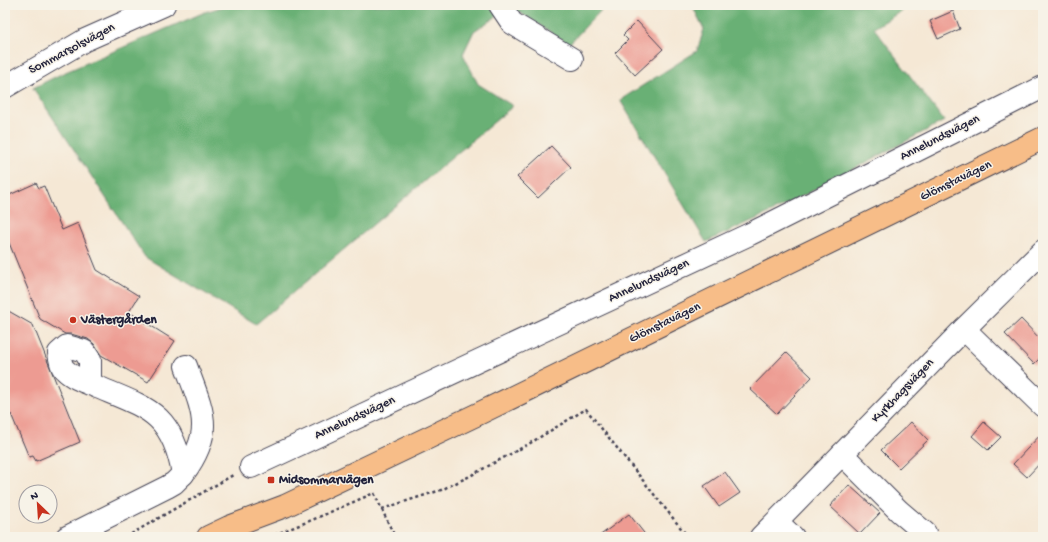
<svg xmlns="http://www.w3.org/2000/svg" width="1048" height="542" font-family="'Gochi Hand',sans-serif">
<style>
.forest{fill:#69b075;stroke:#466958}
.building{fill:#ed9b92}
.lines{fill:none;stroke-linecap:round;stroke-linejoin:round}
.minor-casing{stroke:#424052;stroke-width:24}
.major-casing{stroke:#424052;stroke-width:24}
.path{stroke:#424052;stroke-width:2.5;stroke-dasharray:3 3;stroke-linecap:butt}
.minor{stroke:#fff;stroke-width:22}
.major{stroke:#f7bd88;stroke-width:22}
.poi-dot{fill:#c8321e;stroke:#f7f3e8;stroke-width:1.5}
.labels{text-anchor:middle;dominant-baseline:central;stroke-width:3;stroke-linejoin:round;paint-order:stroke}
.street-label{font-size:13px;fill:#22223b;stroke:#f7f3e8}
.poi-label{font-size:13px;font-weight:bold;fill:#22223b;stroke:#f7f3e8;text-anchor:start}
</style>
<rect width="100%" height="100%" fill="#f7f3e8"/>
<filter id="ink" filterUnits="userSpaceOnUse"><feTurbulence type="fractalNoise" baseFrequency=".025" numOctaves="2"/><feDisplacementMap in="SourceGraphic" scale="8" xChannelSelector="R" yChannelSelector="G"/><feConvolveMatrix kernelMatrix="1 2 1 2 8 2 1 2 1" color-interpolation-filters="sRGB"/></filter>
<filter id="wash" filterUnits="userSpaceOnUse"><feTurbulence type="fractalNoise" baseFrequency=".012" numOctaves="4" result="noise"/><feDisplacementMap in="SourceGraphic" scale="16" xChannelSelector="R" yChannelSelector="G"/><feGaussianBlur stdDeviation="0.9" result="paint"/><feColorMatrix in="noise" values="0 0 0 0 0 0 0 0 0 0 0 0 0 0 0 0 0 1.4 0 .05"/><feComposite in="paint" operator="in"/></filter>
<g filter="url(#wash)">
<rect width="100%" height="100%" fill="#f5e8d5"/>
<g class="forest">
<polygon points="228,5 606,5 569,44 511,7 474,31 463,54 478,84 513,106 256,324 145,257 33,88 61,74 205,12"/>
<polygon points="692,5 911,5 874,28 944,121 782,207 706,242 620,100 697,51 704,29"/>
</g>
<g id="blocks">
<g class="building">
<polygon points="953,11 960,29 938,39 930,21"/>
<polygon points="637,21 663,49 635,75 615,53 628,40 623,35"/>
<polygon points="551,146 571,167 538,198 517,177"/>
<polygon points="36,183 39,188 44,186 62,230 78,223 97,270 139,296 129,312 175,341 148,382 101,355 94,344 88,339 71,334 65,334 40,319 5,233 5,197"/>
<polygon points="5,309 33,325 80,442 36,461 33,456 29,457 11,414 5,417"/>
<polygon points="1021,319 1043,342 1043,355 1034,364 1005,334"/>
<polygon points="786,352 812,377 777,414 750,389"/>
<polygon points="911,422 928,440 899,468 881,450"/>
<polygon points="984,422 1001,437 988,450 972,436"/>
<polygon points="1043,432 1043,460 1027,477 1013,464"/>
<polygon points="725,472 740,493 719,507 704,486"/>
<polygon points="849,485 880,513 860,534 830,506"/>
<polygon points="629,514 647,537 598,537"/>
</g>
</g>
</g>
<g filter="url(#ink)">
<use href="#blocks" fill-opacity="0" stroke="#424052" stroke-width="1"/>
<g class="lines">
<g class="minor-casing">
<g id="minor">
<polyline points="500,5 512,23 572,59"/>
<polyline points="5,87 85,40 164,5"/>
<polyline points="964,329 1043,406"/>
<polyline points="842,454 899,511 925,533"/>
<polyline points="251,467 750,234 1043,87"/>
<path d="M183,474C215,431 203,412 186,366"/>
<polyline points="777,522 793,537"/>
<path d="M67,537L167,487L174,483L183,474C172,412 147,408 95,386C85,382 73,378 65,370C61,367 60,358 59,353L67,346L84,351L90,360V384"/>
<polyline points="761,537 964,329 1043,251"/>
</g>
</g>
<g class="major-casing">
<polyline id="major" points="208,537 229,527 285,506 476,415 1043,138"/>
</g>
<g class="path">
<polyline points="382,509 441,490 468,477 527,445 586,409 688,537"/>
<polyline points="126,537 233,475"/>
<polyline points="269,537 312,520 374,493 395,537"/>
</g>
<use href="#minor" class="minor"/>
<use href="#major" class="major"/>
</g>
</g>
<g class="poi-dot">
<circle cx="73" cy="320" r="4"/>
<rect x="267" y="476" width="8" height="8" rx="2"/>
</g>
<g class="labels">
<g class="street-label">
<text transform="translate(72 49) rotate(-28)">Sommarsolsvägen</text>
<text transform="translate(940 138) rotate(-27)">Annelundsvägen</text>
<text transform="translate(956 181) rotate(-26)">Glömstavägen</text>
<text transform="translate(649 281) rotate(-25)">Annelundsvägen</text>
<text transform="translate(665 323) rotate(-26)">Glömstavägen</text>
<text transform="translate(903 391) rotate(-46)">Kyrkhagsvägen</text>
<text transform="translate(355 418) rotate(-25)">Annelundsvägen</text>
</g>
<g class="poi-label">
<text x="81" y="320">Västergården</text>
<text x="279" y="480">Midsommarvägen</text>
</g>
</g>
<rect width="1048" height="542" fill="none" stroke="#f7f3e8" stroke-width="20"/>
<g transform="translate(38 504) rotate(335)"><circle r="19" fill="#f7f3e8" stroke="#a29fa3"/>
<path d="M0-3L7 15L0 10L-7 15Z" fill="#c8321e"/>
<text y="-6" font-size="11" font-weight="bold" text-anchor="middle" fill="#22223b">N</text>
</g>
</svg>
